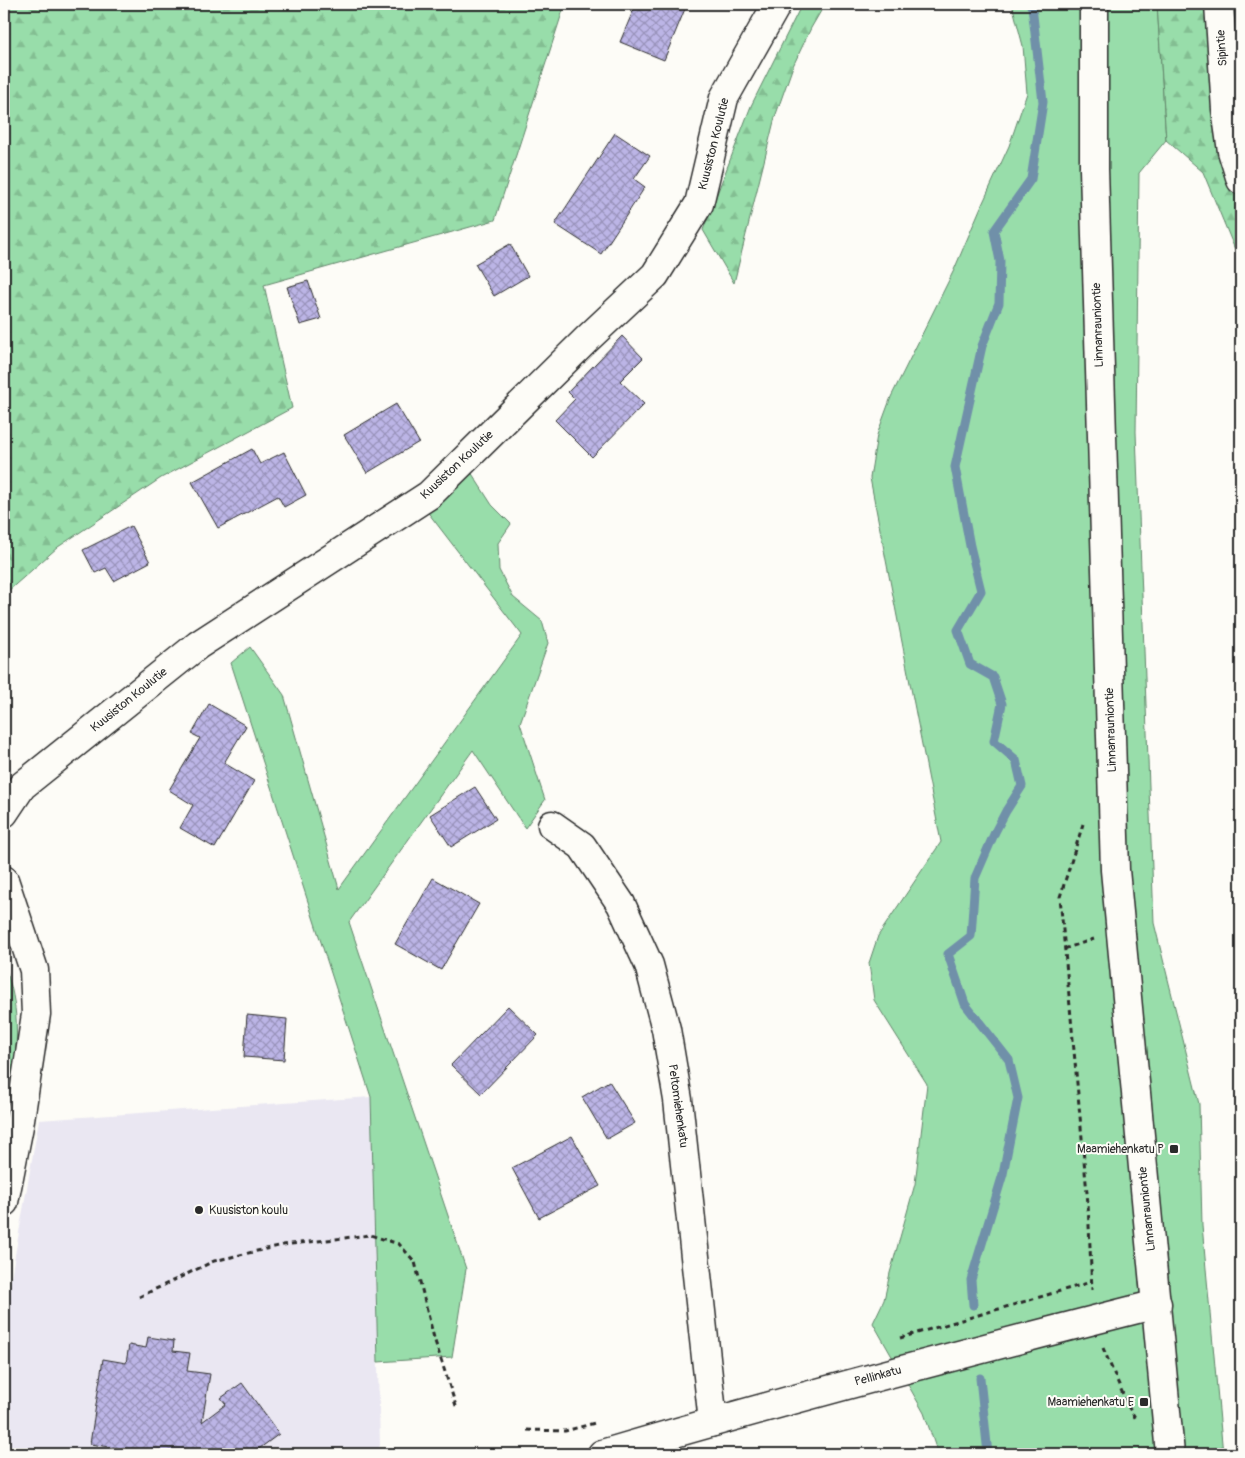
<svg xmlns="http://www.w3.org/2000/svg" width="1245" height="1458" font-family="Pangolin,sans-serif">
<style>
.built{fill:#eae7f2}
.green{fill:#98ddaa;stroke:#62846a}
.forest{fill:url(#forest-firs);stroke:#62846a}
.lines{fill:none;stroke-linecap:round;stroke-linejoin:round}
.stream{stroke:#7090a9;stroke-width:9}
.building{fill:url(#building-cross-hatch);stroke:#2b2b2b}
.street-casing{stroke:#2b2b2b;stroke-width:31}
.secondary-casing{stroke:#2b2b2b;stroke-width:31}
.path{stroke:#2b2b2b;stroke-width:3;stroke-dasharray:5 4;stroke-linecap:butt}
.street{stroke:#fdfcf7;stroke-width:28}
.secondary{stroke:#fdfcf7;stroke-width:28}
.poi-dot{fill:#2b2b2b;stroke:#fdfcf7;stroke-width:2}
.labels{text-anchor:middle;dominant-baseline:central;stroke-width:4;stroke-linejoin:round;paint-order:stroke}
.street-label{font-size:12px;fill:#2b2b2b;stroke:#fdfcf7}
.poi-label{font-size:12px;fill:#2b2b2b;stroke:#fdfcf7;text-anchor:end}
</style>
<defs>
<pattern id="forest-firs" width="22" height="20" patternUnits="userSpaceOnUse" patternTransform="scale(1.25)"><rect width="22" height="20" fill="#98ddaa"/><path d="M5 1l3.5 6h-7zM16 11l3.5 6h-7z" fill="#83be92"/></pattern>
<pattern id="building-cross-hatch" width="8" height="8" patternUnits="userSpaceOnUse" patternTransform="scale(1.25)"><rect width="8" height="8" fill="#bcb5e6"/><path d="M0 0l8 8M0 8l8-8" fill="none" stroke="#9993bb"/></pattern>
</defs>
<rect width="100%" height="100%" fill="#fdfcf7"/>
<filter id="ink" filterUnits="userSpaceOnUse"><feTurbulence type="fractalNoise" baseFrequency=".02" numOctaves="2"/><feDisplacementMap in="SourceGraphic" scale="10" xChannelSelector="R" yChannelSelector="G"/><feConvolveMatrix kernelMatrix="1 2 1 2 8 2 1 2 1" color-interpolation-filters="sRGB"/></filter>
<g filter="url(#ink)">
<polygon class="built" points="371,1097 380,1445 376,1454 4,1454 4,1306 7,1300 39,1120"/>
<g class="green">
<polygon points="1012,4 1157,4 1166,140 1139,173 1136,432 1154,923 1199,1104 1202,1225 1223,1454 938,1454 924,1413 873,1323 884,1300 890,1273 915,1184 927,1084 874,1000 869,963 878,936 941,842 870,478 877,435 891,397 954,270 980,209 1009,146 1027,93 1023,46"/>
<polygon points="469,469 492,505 511,524 498,543 499,570 513,597 542,621 548,643 520,723 545,800 525,828 473,750 349,922 466,1269 452,1357 378,1362 371,1097 231,663 250,647 284,695 339,889 522,635 423,506"/>
<path d="M4,965C17,997 19,1032 14,1066C12,1076 7,1086 4,1095Z"/>
</g>
<g class="forest">
<polygon points="4,4 565,4 495,220 264,285 292,408 161,478 58,547 7,592 4,596"/>
<polygon points="802,4 825,4 811,28 793,66 775,117 734,283 703,230 751,106"/>
<polygon points="1157,4 1241,4 1241,264 1203,172 1166,140"/>
</g>
<g class="lines">
<g class="stream">
<polyline points="973,1305 971,1280 1003,1174 1018,1098 1009,1060 965,1004 948,954 971,936 975,878 995,832 1006,811 1022,786 1016,760 994,741 1002,704 993,677 970,664 958,630 981,591 970,546 955,467 982,346 999,303 1000,261 994,231 1031,179 1043,102 1032,7 1030,4"/>
<polyline points="980,1378 988,1454"/>
</g>
</g>
<g class="building">
<polygon points="636,4 650,4 654,5 654,4 687,4 664,60 620,42"/>
<polygon points="615,133 650,156 634,179 645,187 601,254 555,224"/>
<polygon points="510,244 528,276 494,296 475,264"/>
<polygon points="308,281 321,319 300,325 287,287"/>
<polygon points="622,336 643,358 620,381 644,404 592,457 555,420 575,399 568,392"/>
<polygon points="396,404 419,442 367,473 344,435"/>
<polygon points="252,449 260,464 284,452 306,495 284,507 278,496 218,528 192,482"/>
<polygon points="131,526 150,562 114,581 106,568 95,573 83,550"/>
<polygon points="209,704 246,726 224,763 254,781 215,848 180,828 193,805 169,790 200,738 192,734"/>
<polygon points="475,787 496,819 451,847 430,815"/>
<polygon points="433,878 479,904 441,970 395,944"/>
<polygon points="508,1006 538,1035 481,1094 451,1065"/>
<polygon points="247,1015 287,1019 284,1060 244,1057"/>
<polygon points="609,1081 635,1123 607,1139 582,1097"/>
<polygon points="572,1136 600,1186 539,1218 512,1168"/>
<polygon points="148,1337 174,1341 173,1351 190,1353 187,1371 210,1374 202,1422 226,1404 221,1398 242,1383 279,1434 252,1454 156,1454 90,1444 103,1359 126,1363 129,1345 146,1348"/>
</g>
<g class="lines">
<g class="street-casing">
<g id="street">
<polyline points="1219,4 1226,109 1232,151 1241,180"/>
<polyline points="4,813 22,786 198,645 429,495 587,339 655,275 699,204 724,98 777,4"/>
<polyline points="552,825 582,846 621,904 649,965 666,1029 678,1100 713,1422"/>
<polyline points="4,880 34,970 36,1014 19,1126 4,1202"/>
<path d="M602,1454C786,1400 971,1351 1157,1304"/>
</g>
</g>
<g class="secondary-casing">
<polyline id="secondary" points="1094,4 1094,169 1115,870 1170,1454"/>
</g>
<g class="path">
<polyline points="1083,824 1060,897 1088,1204 1092,1290"/>
<polyline points="1064,949 1094,939"/>
<polyline points="139,1297 214,1261 283,1245 370,1235 399,1244 415,1262 434,1338 457,1409"/>
<polyline points="900,1338 1091,1282"/>
<polyline points="1103,1348 1129,1408 1136,1419"/>
<polyline points="527,1430 565,1431 595,1423"/>
</g>
<use href="#street" class="street"/>
<use href="#secondary" class="secondary"/>
</g>
</g>
<g class="poi-dot">
<rect x="1169" y="1144" width="10" height="10" rx="2.5"/>
<circle cx="199" cy="1210" r="5"/>
<rect x="1139" y="1397" width="10" height="10" rx="2.5"/>
</g>
<g class="labels">
<g class="street-label">
<text transform="translate(1222 48) rotate(-94)">Sipintie</text>
<text transform="translate(714 144) rotate(-76)">Kuusiston Koulutie</text>
<text transform="translate(1098 325) rotate(-92)">Linnanrauniontie</text>
<text transform="translate(457 465) rotate(-43)">Kuusiston Koulutie</text>
<text transform="translate(129 700) rotate(-39)">Kuusiston Koulutie</text>
<text transform="translate(1111 730) rotate(-92)">Linnanrauniontie</text>
<text transform="translate(678 1106) rotate(82)">Peltomiehenkatu</text>
<text transform="translate(1147 1209) rotate(-96)">Linnanrauniontie</text>
<text transform="translate(878 1376) rotate(-15)">Pellinkatu</text>
</g>
<g class="poi-label">
<text x="1164" y="1149">Maamiehenkatu P</text>
<text x="209" y="1210" text-anchor="start">Kuusiston koulu</text>
<text x="1134" y="1402">Maamiehenkatu E</text>
</g>
</g>
<rect width="1245" height="1458" fill="none" stroke="#fdfcf7" stroke-width="20"/>
<rect x="10" y="10" width="1225" height="1438" fill="none" stroke="#2b2b2b" stroke-width="2" filter="url(#ink)"/>
</svg>
